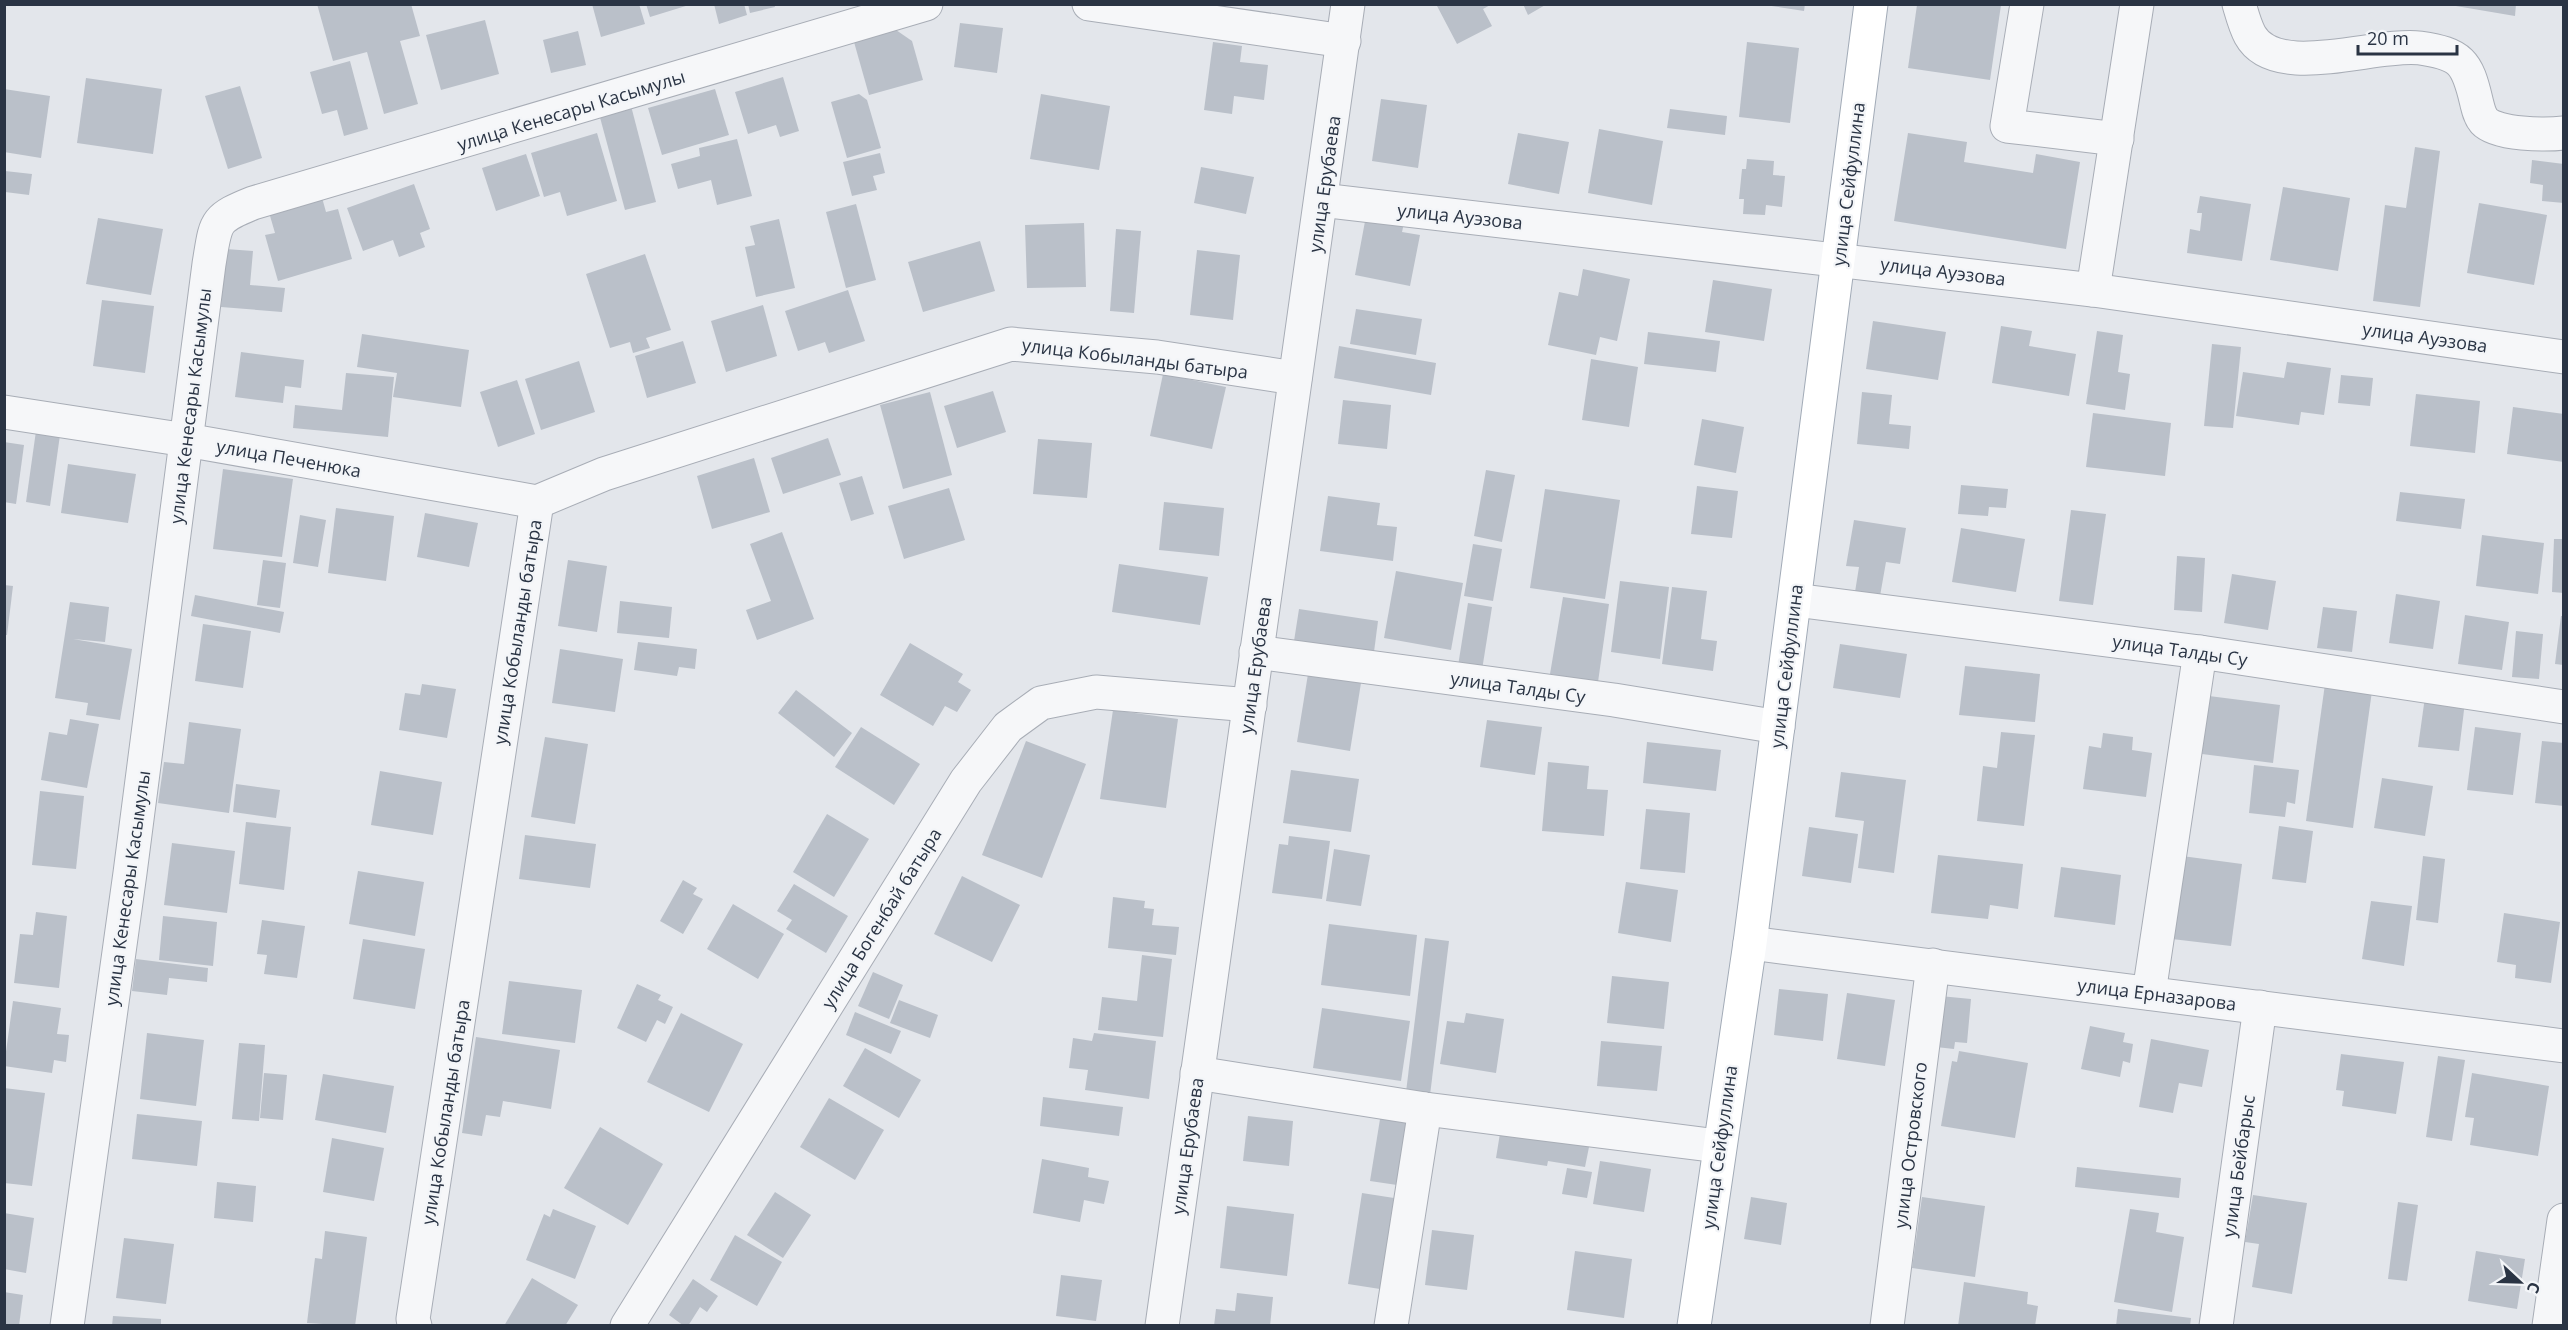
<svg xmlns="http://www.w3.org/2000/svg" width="2568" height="1330" font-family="'Open Sans',sans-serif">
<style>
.building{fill:#bac0c9}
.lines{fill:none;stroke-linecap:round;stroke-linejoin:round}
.minor-casing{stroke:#a8adb6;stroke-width:35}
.major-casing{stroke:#a2abb7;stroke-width:35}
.minor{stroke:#f6f7f9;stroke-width:33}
.major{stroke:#fff;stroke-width:33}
.labels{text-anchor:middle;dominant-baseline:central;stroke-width:4.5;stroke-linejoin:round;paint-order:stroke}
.street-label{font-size:18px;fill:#2a3444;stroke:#f3f5f8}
</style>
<rect width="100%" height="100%" fill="#e3e6eb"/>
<g class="building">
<polygon points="317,4 411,4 420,36 400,41 418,104 384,114 367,52 333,61"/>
<polygon points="592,4 639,4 645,24 601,37"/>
<polygon points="646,4 688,4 689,5 650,17"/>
<polygon points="714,4 744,4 747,15 719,24"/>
<polygon points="748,4 774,4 775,7 750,13"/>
<polygon points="1436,4 1492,4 1483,9 1492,26 1457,44"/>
<polygon points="1523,4 1547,4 1528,15"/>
<polygon points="1758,4 1805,4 1804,11"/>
<polygon points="2444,4 2516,4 2515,16"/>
<polygon points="1917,5 2001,5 1990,80 1908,68"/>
<polygon points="485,20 499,74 441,90 426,35"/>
<polygon points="960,23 1003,28 997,73 954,67"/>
<polygon points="896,30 912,41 923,80 869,95 854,42"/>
<polygon points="578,31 586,65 551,73 543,40"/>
<polygon points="1213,42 1242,46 1240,62 1268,65 1264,100 1234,96 1232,114 1204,110"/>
<polygon points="1747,42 1799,48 1790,123 1739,117"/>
<polygon points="350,61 368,129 344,136 337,110 322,114 310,72"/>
<polygon points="783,77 799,131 780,137 776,125 748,134 735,92"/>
<polygon points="86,78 162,89 153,154 77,143"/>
<polygon points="240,86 262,158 228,169 205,96"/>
<polygon points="4,89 50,96 41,158 4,152"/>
<polygon points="715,89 729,135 662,155 648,108"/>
<polygon points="859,94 867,100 881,148 847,158 831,102"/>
<polygon points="1041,94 1110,106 1099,170 1030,159"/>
<polygon points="1381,99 1427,105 1418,168 1372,161"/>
<polygon points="630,102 656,202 625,210 598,110"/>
<polygon points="1670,109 1727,116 1725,135 1667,128"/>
<polygon points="1599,129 1663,141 1652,205 1588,193"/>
<polygon points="597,133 617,201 567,216 560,192 544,197 531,153"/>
<polygon points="1518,133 1569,142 1559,194 1508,184"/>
<polygon points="1908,133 1967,142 1964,162 2033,173 2036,154 2080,162 2066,249 1894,221"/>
<polygon points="737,139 752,196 717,205 711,180 678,189 671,164 700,156 699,148"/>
<polygon points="2415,147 2440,151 2420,307 2373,301 2385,205 2406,208"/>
<polygon points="880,153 885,173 873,176 877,190 852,196 843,162"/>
<polygon points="526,154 540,196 496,211 482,168"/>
<polygon points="1747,159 1774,161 1773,175 1785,176 1782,207 1766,205 1765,215 1743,214 1744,199 1739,199 1742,169 1746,169"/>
<polygon points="2532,160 2564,164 2564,203 2542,201 2543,185 2530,183"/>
<polygon points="1201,167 1254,177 1246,214 1194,203"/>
<polygon points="5,171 32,174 29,195 5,192"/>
<polygon points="414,184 430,229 420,233 425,247 399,257 393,240 363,251 347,208"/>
<polygon points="2283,187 2350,198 2338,271 2270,260"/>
<polygon points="321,194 326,212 338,209 352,259 278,281 265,235 275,233 268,209"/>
<polygon points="2200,196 2251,204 2242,261 2187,253 2190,229 2200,231 2202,213 2197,213"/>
<polygon points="2479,203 2547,215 2534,285 2467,273"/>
<polygon points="856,204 876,280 846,288 826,212"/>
<polygon points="1366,216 1404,223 1402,232 1420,235 1410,286 1355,275"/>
<polygon points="98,218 163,229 151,295 86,284"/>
<polygon points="779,219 795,288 756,297 745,247 755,245 750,226"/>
<polygon points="1084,223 1086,287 1027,288 1025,225"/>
<polygon points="1116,229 1141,231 1134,313 1110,311"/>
<polygon points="980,241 995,291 923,312 908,262"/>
<polygon points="226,249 253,251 250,285 285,288 282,312 221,307"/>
<polygon points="1197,250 1240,255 1233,320 1190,315"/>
<polygon points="645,254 671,330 646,338 650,348 633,353 630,342 610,348 586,274"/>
<polygon points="1583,269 1630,279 1617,341 1600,337 1596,355 1548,345 1559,292 1578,296"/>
<polygon points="1713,280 1772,289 1764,341 1705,332"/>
<polygon points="848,290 865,341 829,353 825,342 798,351 785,311"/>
<polygon points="102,300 154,306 145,373 93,366"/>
<polygon points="763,305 777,356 726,372 711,321"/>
<polygon points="1356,309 1422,319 1416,355 1350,344"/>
<polygon points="1873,321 1946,332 1938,380 1866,369"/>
<polygon points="2001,326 2032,331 2029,346 2076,354 2069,396 1992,383"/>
<polygon points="2097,331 2123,335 2118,372 2130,374 2125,410 2086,404"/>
<polygon points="1648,332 1720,341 1716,372 1644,364"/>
<polygon points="362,334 469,350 461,407 393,397 397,373 357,367"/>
<polygon points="683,341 696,383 647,398 635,356"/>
<polygon points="2212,344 2241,347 2233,428 2204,426"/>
<polygon points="1339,346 1436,363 1431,395 1334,378"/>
<polygon points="241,352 304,360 301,388 285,386 283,403 235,397"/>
<polygon points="1591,359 1638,367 1629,427 1582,420"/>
<polygon points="579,361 595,412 541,430 525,379"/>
<polygon points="2287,362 2331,368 2324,415 2301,412 2299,425 2236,416 2243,372 2284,378"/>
<polygon points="346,373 394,377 388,437 293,428 295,405 342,410"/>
<polygon points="1163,374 1226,387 1212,449 1150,436"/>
<polygon points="2341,375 2373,378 2370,406 2338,403"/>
<polygon points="517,380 535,434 498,447 480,392"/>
<polygon points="993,391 1006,432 957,448 944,406"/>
<polygon points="930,392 952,475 903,489 880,405"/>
<polygon points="1862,392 1892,395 1889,424 1911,426 1909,449 1857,444"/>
<polygon points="2416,394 2480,401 2475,453 2410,446"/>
<polygon points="1343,400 1391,405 1387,449 1338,444"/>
<polygon points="2513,407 2564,414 2564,462 2507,454"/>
<polygon points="2093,413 2171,423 2165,476 2086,467"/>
<polygon points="1702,419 1744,427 1736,473 1694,465"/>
<polygon points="36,431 60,435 50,506 26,502"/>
<polygon points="828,438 841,475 783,494 771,458"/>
<polygon points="1038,439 1092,443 1087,498 1033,494"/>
<polygon points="4,442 24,445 16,504 4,502"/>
<polygon points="754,458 770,512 712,529 697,476"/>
<polygon points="68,464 136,474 128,523 61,513"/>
<polygon points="223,469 293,479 282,557 213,549"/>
<polygon points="1486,470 1515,475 1502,542 1474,536"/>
<polygon points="862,476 874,514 851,521 839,483"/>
<polygon points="1961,485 2008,489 2006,508 1989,507 1988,516 1958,514"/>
<polygon points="1697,486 1738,491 1732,538 1691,534"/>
<polygon points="949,488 965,540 904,559 888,506"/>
<polygon points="1545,489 1620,500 1605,599 1530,588"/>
<polygon points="2400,492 2465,499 2461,529 2396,521"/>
<polygon points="1328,496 1380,503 1377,525 1397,527 1393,561 1320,551"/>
<polygon points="1164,502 1224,508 1219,556 1159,550"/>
<polygon points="336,508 394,516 386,581 328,573"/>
<polygon points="2071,510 2106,514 2093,605 2059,601"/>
<polygon points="425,513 478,523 469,567 417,557"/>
<polygon points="300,515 326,520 318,567 293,563"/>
<polygon points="1854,520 1906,528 1900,564 1886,562 1880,596 1855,592 1859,567 1846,566"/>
<polygon points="1961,528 2025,539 2016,592 1952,582"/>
<polygon points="782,532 814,619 757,640 746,610 771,601 750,544"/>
<polygon points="2482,535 2544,543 2538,594 2476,586"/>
<polygon points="2554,539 2564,539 2564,593 2552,592"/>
<polygon points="1473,544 1502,549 1493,601 1464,596"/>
<polygon points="2177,556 2205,558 2202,612 2174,610"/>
<polygon points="263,560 286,563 280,608 257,605"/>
<polygon points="568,560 607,566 597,632 558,626"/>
<polygon points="1119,564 1208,577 1200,625 1112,612"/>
<polygon points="1396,571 1463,583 1451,650 1384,638"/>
<polygon points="2232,574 2276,581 2268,630 2224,623"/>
<polygon points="1620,581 1669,587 1660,659 1611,652"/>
<polygon points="4,585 13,586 7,635 4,635"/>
<polygon points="1672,587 1707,591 1701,639 1717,641 1713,671 1662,664"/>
<polygon points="2396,594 2440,601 2433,649 2389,643"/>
<polygon points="195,595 284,612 280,633 191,616"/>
<polygon points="1563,597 1609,604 1598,682 1550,674"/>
<polygon points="620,601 672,607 669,638 617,633"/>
<polygon points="70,602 109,607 105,642 73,639 132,649 120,720 86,715 88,703 55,698"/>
<polygon points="1468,603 1492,607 1482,670 1458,666"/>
<polygon points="2323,607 2357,611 2352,652 2317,648"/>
<polygon points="1299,609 1378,621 1374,652 1294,641"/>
<polygon points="2465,615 2509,622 2502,670 2458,664"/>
<polygon points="2561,616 2564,616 2564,665 2555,664"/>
<polygon points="203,624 251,631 243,688 195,681"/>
<polygon points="2516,631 2543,634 2539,679 2512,677"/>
<polygon points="638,642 697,649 695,669 679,667 677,676 634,670"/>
<polygon points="910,643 963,674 958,682 971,690 957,712 945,706 933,726 880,695"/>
<polygon points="1840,644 1907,654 1900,698 1833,688"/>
<polygon points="560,649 623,659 615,712 552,703"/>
<polygon points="1965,666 2040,674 2035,722 1959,715"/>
<polygon points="1308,674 1361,683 1350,751 1297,742"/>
<polygon points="422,684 456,689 447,738 399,730 405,693 420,695"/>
<polygon points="2325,684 2372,691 2353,828 2306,821"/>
<polygon points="796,690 852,733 834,757 778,713"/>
<polygon points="2209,696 2280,705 2273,763 2202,754"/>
<polygon points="2425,697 2465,702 2459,751 2418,747"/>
<polygon points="1113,710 1178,719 1166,808 1100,799"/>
<polygon points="70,719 99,724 87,788 41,780 49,732 67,735"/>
<polygon points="1487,720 1542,727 1535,775 1480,767"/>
<polygon points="189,722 241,729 229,813 158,803 164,762 184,764"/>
<polygon points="861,727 920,764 894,805 835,767"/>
<polygon points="2475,727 2521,733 2513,795 2467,790"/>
<polygon points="2001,732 2035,735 2024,826 1977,821 1983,766 1997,768"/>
<polygon points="2103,733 2133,737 2132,750 2152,753 2146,797 2083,789 2089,746 2101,748"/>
<polygon points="545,737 588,744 575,824 531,817"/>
<polygon points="1026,741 1086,764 1042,878 982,855"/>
<polygon points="2542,741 2564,743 2564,806 2535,803"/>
<polygon points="1647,742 1721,750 1716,791 1643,783"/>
<polygon points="1548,762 1589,766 1587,789 1608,790 1604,836 1542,831"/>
<polygon points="2254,765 2299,770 2295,804 2287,802 2285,817 2249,813"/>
<polygon points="1291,770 1359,779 1351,832 1283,823"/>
<polygon points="380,771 442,782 433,835 371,825"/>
<polygon points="1841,772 1906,780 1894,873 1858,868 1864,821 1835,817"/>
<polygon points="2382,778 2433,786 2425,836 2374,828"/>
<polygon points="236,784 280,790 276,818 233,812"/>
<polygon points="40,791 84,796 76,869 32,865"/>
<polygon points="1646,809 1690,813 1685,873 1640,869"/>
<polygon points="827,814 869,839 834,897 793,872"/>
<polygon points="246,822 291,827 284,890 239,884"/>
<polygon points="2279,826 2313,831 2306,883 2272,879"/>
<polygon points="1809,827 1858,834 1851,883 1802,876"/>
<polygon points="525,835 596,844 590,888 519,879"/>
<polygon points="1289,836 1330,841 1322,899 1272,893 1279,844 1288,845"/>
<polygon points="172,843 235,851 227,913 164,905"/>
<polygon points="1334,849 1370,855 1361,906 1326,901"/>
<polygon points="1938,855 2023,864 2018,909 1990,905 1988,919 1931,913"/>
<polygon points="2182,856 2242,864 2231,946 2172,939"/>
<polygon points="2423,856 2445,859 2438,923 2416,920"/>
<polygon points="2061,867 2121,875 2115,925 2054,917"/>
<polygon points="358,871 424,882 415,936 349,924"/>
<polygon points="962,876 1020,905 992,962 934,934"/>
<polygon points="683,880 697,888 693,894 703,899 683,934 660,921"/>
<polygon points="1626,882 1678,890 1671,942 1618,933"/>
<polygon points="794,884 848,916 826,953 786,929 792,920 777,911"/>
<polygon points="1113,897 1145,901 1144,908 1154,909 1152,925 1179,927 1176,955 1108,948"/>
<polygon points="2371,901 2412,906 2404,966 2362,959"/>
<polygon points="733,904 784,934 758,979 707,949"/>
<polygon points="36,912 67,916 59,988 14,983 20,934 33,935"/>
<polygon points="2504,913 2560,922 2551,983 2515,978 2516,965 2497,962"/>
<polygon points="163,916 217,922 213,966 159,960"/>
<polygon points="262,920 305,926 297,978 264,974 267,955 257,954"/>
<polygon points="1329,924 1417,935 1410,996 1321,985"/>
<polygon points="1425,938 1449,941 1430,1095 1406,1092"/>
<polygon points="363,939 425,949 415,1009 353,999"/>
<polygon points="1142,955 1172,959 1163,1037 1098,1030 1102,997 1137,1001"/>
<polygon points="136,959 208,968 207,982 169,978 167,995 132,991"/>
<polygon points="873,972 903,985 889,1019 858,1006"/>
<polygon points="1612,976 1669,982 1664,1029 1607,1023"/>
<polygon points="509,981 582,990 575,1043 502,1034"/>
<polygon points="637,984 661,995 658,1000 673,1007 665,1024 657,1020 646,1042 617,1028"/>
<polygon points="1779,989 1828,994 1823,1041 1774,1035"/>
<polygon points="1847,993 1895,1000 1885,1066 1837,1059"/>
<polygon points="1940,996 1971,999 1967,1043 1955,1042 1954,1049 1936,1047"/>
<polygon points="899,1000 938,1015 930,1038 890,1023"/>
<polygon points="13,1001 61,1008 57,1034 69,1035 66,1062 54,1060 52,1073 4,1066"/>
<polygon points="1322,1008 1410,1021 1401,1081 1313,1068"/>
<polygon points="855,1012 901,1031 891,1054 846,1035"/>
<polygon points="681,1013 743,1044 709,1112 647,1082"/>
<polygon points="1466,1013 1504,1019 1496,1073 1440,1064 1447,1021 1464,1023"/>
<polygon points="2090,1026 2125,1033 2123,1042 2133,1044 2130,1063 2123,1061 2120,1077 2081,1069"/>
<polygon points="147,1033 204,1040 196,1106 140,1099"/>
<polygon points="1094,1033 1156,1041 1149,1099 1085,1090 1088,1070 1069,1068 1073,1038 1092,1041"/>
<polygon points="476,1037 560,1050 551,1109 503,1101 500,1117 486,1115 482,1136 462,1133"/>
<polygon points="2151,1039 2209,1050 2202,1087 2179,1083 2173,1113 2139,1107"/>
<polygon points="1601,1041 1662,1046 1657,1091 1597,1086"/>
<polygon points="239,1043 265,1045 259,1121 232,1119"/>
<polygon points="865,1048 921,1080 899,1118 843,1086"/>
<polygon points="1959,1051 2028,1063 2015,1138 1941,1126 1952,1061 1957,1062"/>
<polygon points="2341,1054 2404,1062 2396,1114 2342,1106 2344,1091 2336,1090"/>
<polygon points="2438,1056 2465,1060 2452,1141 2426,1137"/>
<polygon points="264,1073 287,1075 283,1120 260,1118"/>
<polygon points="2472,1073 2549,1086 2538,1156 2470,1145 2474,1118 2465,1117"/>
<polygon points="323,1074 394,1086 386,1133 315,1120"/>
<polygon points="4,1088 45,1093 32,1186 4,1183"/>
<polygon points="1043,1097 1123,1107 1119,1136 1040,1126"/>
<polygon points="829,1098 884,1130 855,1180 800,1147"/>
<polygon points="1381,1113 1407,1117 1397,1185 1370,1181"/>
<polygon points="137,1114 202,1121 197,1166 132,1159"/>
<polygon points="1248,1116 1293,1121 1289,1166 1243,1161"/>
<polygon points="600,1127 663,1164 628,1225 564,1188"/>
<polygon points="1501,1127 1590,1142 1585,1167 1548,1161 1547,1166 1496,1158"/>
<polygon points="332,1138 384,1148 374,1201 323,1192"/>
<polygon points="1042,1159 1089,1168 1088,1177 1109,1181 1104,1204 1084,1200 1080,1222 1033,1213"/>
<polygon points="1600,1161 1651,1169 1644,1212 1593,1204"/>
<polygon points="2077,1167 2181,1178 2179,1198 2075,1187"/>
<polygon points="1567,1168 1592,1172 1587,1198 1562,1194"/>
<polygon points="217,1182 256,1186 253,1222 214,1218"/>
<polygon points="775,1192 811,1215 783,1258 747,1235"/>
<polygon points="1362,1193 1394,1198 1380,1289 1348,1284"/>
<polygon points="2253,1195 2307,1203 2292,1294 2252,1287 2259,1244 2245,1242"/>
<polygon points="1751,1197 1787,1203 1781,1245 1744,1239"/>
<polygon points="1922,1197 1985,1206 1975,1277 1912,1268"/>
<polygon points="2398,1202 2418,1205 2407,1281 2388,1279"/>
<polygon points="1227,1206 1294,1214 1287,1276 1220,1268"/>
<polygon points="553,1209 596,1226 575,1279 526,1260 544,1214 550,1217"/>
<polygon points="2130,1209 2159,1213 2156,1232 2184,1237 2172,1312 2114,1302"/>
<polygon points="4,1213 34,1218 26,1273 4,1269"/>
<polygon points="1432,1230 1474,1235 1467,1290 1425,1285"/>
<polygon points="325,1231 367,1237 355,1326 307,1323 315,1258 322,1259"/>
<polygon points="735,1235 782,1262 757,1306 710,1280"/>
<polygon points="124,1238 174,1244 166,1304 116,1298"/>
<polygon points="1575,1251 1632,1259 1624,1318 1567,1310"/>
<polygon points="2476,1251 2525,1259 2517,1309 2468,1301"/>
<polygon points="1061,1275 1102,1280 1096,1321 1056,1316"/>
<polygon points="532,1278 578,1305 565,1326 504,1326"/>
<polygon points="693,1279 718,1296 707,1312 700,1307 688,1326 684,1326 669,1315"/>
<polygon points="1964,1282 2028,1292 2027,1304 2038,1306 2035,1326 1958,1326"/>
<polygon points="4,1292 23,1295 19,1326 4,1326"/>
<polygon points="1237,1293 1273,1297 1270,1326 1214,1326 1216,1309 1235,1311"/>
<polygon points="2118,1309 2191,1318 2190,1326 2116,1326"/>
<polygon points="113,1316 161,1319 161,1326 112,1326"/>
</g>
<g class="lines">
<g class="minor-casing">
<g id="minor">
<polyline points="1089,4 1344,41"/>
<polyline points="2027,4 2007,126 2117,139"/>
<path d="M2239,4C2242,14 2245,26 2250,35C2276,82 2377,42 2420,48C2461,54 2467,62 2476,100C2478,108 2479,115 2484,121C2497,135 2546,135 2564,133"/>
<polyline points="1321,200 2093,290 2564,357"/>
<polyline points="2093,290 2137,4"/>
<polyline points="4,412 186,440 537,502"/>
<polyline points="537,502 604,474 1011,344 1157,357 1295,378"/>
<polyline points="1795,600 2200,652 2564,707"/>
<polyline points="1256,652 1614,700 1778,727"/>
<polyline points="1750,943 2564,1046"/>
<polyline points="2149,993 2200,652"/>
<polyline points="1197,1073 1425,1109 1718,1146"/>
<path d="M67,1326L130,873L209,264C216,222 213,219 253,203L926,4"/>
<polyline points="415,1326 413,1319 537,502"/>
<polyline points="627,1326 966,781 1008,727 1041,703 1096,692 1250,705"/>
<polyline points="1162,1326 1348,4"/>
<polyline points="1391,1326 1425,1109"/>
<polyline points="1887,1326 1933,965"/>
<polyline points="2216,1326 2260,1007"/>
<polyline points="2549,1326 2564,1220"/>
</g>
</g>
<g class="major-casing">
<polyline id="major" points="1694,1326 1750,943 1871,4"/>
</g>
<use href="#minor" class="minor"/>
<use href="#major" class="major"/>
</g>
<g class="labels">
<g class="street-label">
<text transform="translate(571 110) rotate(-17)">улица Кенесары Касымулы</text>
<text transform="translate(1324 184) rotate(-82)">улица Ерубаева</text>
<text transform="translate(1848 184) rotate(-83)">улица Сейфуллина</text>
<text transform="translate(1460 216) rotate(6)">улица Ауэзова</text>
<text transform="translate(1943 271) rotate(7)">улица Ауэзова</text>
<text transform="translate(2425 337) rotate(8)">улица Ауэзова</text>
<text transform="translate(1135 358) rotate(7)">улица Кобыланды батыра</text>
<text transform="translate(190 406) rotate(-83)">улица Кенесары Касымулы</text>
<text transform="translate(289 458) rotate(10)">улица Печенюка</text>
<text transform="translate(517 632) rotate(-81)">улица Кобыланды батыра</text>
<text transform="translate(2180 650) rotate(8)">улица Талды Су</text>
<text transform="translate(1255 665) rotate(-82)">улица Ерубаева</text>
<text transform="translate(1786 666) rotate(-83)">улица Сейфуллина</text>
<text transform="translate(1518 687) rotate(8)">улица Талды Су</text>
<text transform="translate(127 888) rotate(-82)">улица Кенесары Касымулы</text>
<text transform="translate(881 918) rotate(-58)">улица Богенбай батыра</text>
<text transform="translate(2157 994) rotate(7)">улица Ерназарова</text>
<text transform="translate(445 1112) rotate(-81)">улица Кобыланды батыра</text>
<text transform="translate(1910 1145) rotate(-83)">улица Островского</text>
<text transform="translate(1187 1146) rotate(-82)">улица Ерубаева</text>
<text transform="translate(1719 1147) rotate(-82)">улица Сейфуллина</text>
<text transform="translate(2238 1166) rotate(-82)">улица Бейбарыс</text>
</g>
</g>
<rect width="2568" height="1330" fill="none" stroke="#2a3444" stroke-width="12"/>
<g transform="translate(2520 1282) rotate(112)" stroke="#f3f5f8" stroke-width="4.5" paint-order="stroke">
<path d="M0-4.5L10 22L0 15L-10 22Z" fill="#2a3444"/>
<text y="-9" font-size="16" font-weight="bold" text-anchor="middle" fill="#2a3444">С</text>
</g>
<path d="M2358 45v9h99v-9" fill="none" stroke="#2a3444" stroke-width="3"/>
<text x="2367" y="45" font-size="18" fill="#2a3444" stroke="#f3f5f8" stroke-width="4.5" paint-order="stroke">20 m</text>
</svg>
